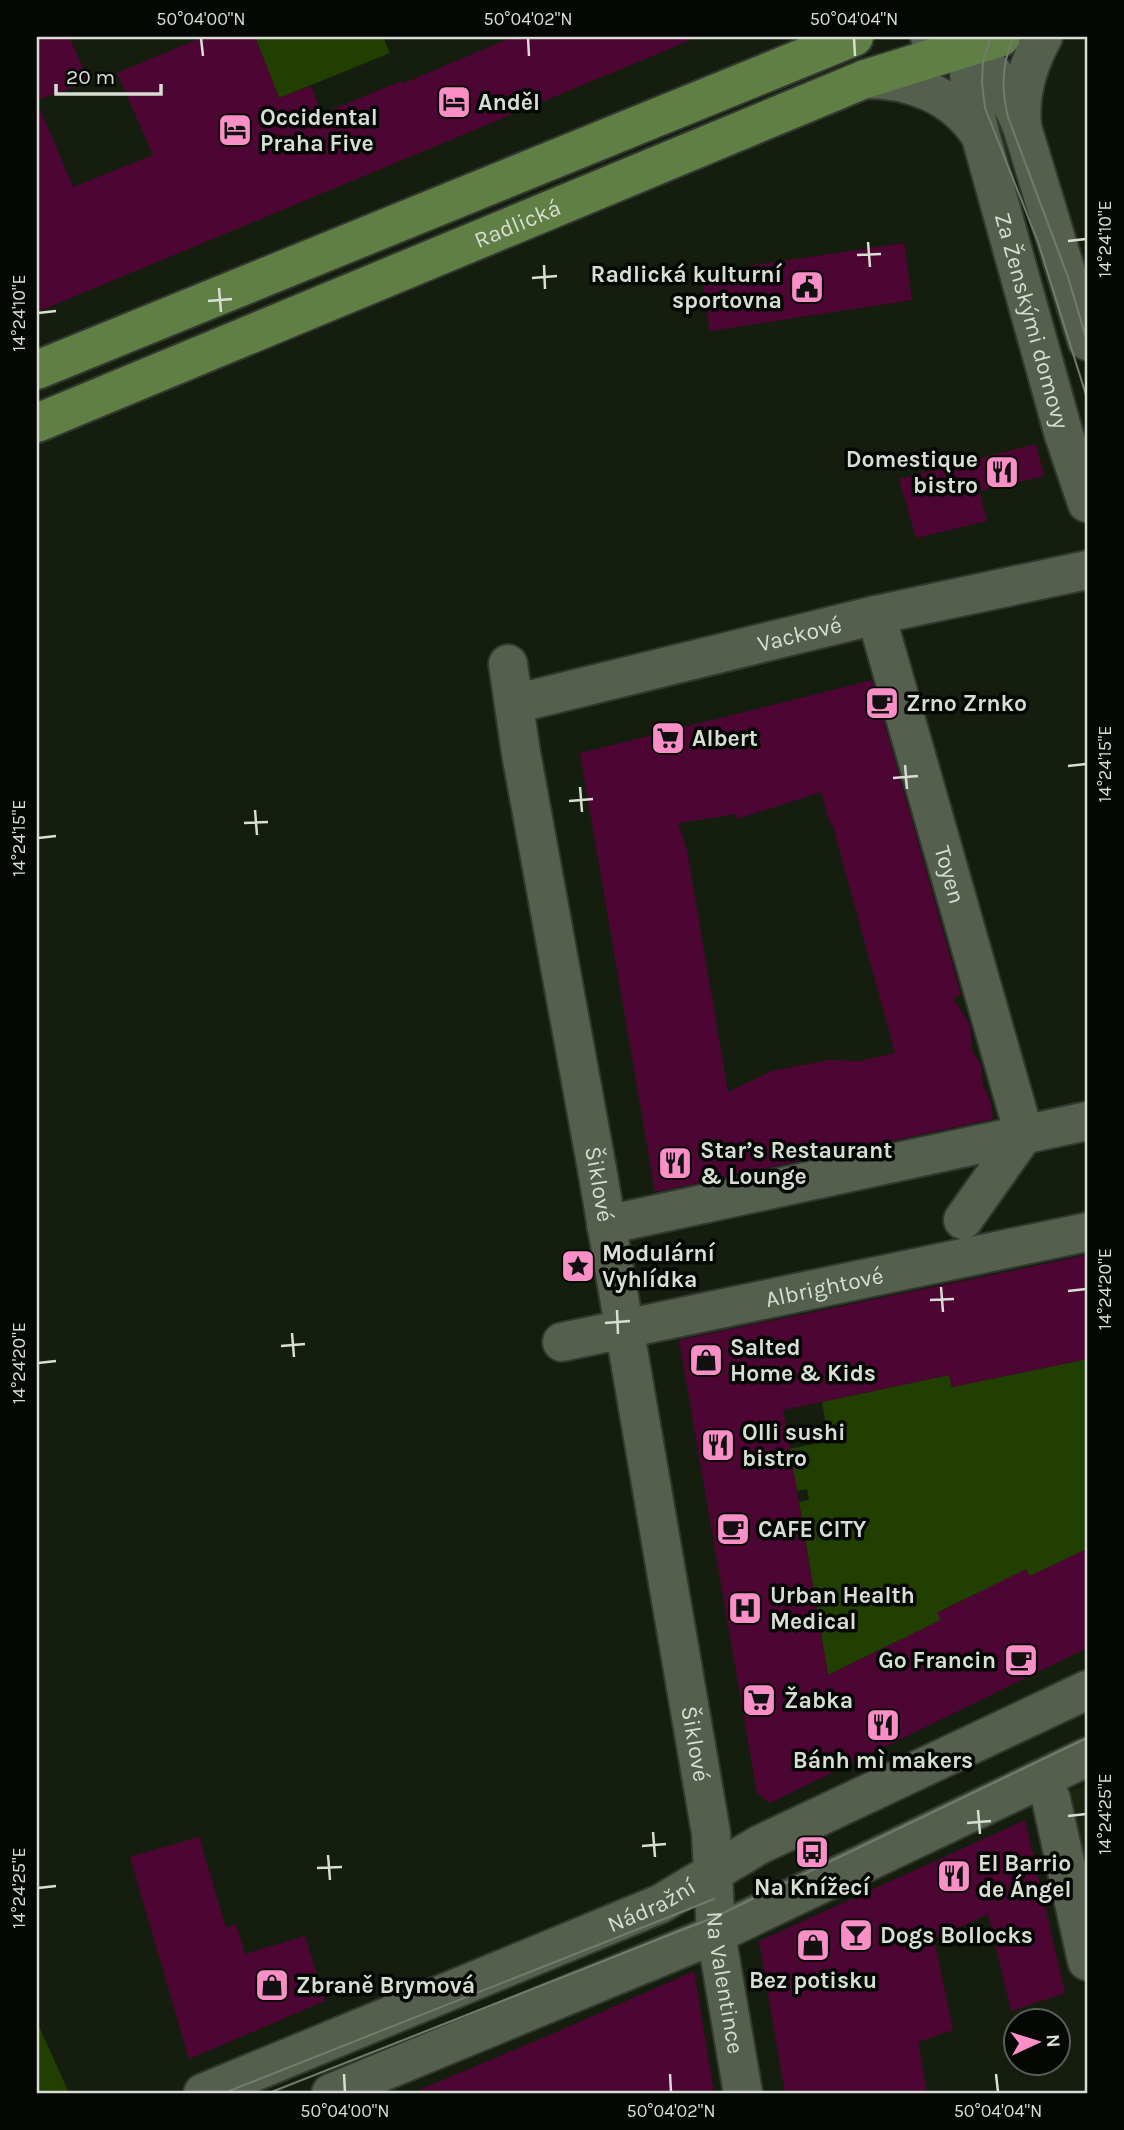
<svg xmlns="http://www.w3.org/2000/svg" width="1124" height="2130" font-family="Karla,sans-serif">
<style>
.built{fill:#19250f}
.green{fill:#223f02}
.building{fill:#4d0533;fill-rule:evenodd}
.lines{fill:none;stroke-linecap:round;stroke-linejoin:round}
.minor-casing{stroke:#32372f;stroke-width:42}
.major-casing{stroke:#32372f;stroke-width:42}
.minor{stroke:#545f4d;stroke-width:38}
.major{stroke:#5f7f45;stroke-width:38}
.tram{stroke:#737b6e;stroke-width:2}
.ticks{fill:none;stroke:#d8ded4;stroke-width:2.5}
.labels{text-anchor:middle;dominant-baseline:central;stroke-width:7;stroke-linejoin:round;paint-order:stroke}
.poi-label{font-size:23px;font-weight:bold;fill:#d8ded4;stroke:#040703;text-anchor:start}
.street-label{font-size:23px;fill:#d8ded4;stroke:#040703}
.neatline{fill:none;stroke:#d8ded4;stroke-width:2.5}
.ticks-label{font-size:18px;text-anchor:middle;fill:#d8ded4}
</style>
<rect width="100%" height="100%" fill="#151e0e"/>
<polygon class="built" points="1087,1784 1087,1889 1065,1795"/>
<g class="green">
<polygon points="255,37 383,37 390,53 279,98"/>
<polygon points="1087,1359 1087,1549 1030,1576 1026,1570 938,1612 941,1620 828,1675 799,1502 809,1500 807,1489 797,1491 789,1449 829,1441 822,1402 949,1375 952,1387"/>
<polygon points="37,2022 69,2093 37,2093"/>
</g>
<g class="building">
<polygon points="37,37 69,37 89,82 37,100"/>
<polygon points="203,37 255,37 279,98 311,86 322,114 401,81 402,84 513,37 698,37 37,312 37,102 73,187 153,155 117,73"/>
<polygon points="904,243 912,300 710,331 701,273"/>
<polygon points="1036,444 1044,476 979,491 987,521 916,538 899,479"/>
<path d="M872,680L961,995L953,998L970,1025L972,1051L981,1065L983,1086L991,1103L993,1119L655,1192L580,753ZM821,792L830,824L832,823L895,1053L859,1061L829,1060L772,1071L728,1092L687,851L678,823L736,814L737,819Z"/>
<polygon points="1087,1255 1087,1359 952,1387 949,1375 783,1410 828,1675 941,1620 937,1613 1026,1569 1030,1576 1087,1549 1087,1648 770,1803 757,1793 679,1340"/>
<polygon points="1025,1820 1065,1993 1011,2011 988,1914 934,1939 953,2030 918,2042 927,2093 785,2093 759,1941"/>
<polygon points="199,1837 226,1928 236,1924 245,1954 305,1936 325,2001 189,2059 130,1857"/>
<polygon points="694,1971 714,2093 412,2093 559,2031"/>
</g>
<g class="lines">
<g class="minor-casing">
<g id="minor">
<path d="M930,37C985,49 1002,79 1022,127L1087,341"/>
<path id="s1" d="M972,37C964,70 973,104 981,137L1064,435L1087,503"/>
<path d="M865,79C911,79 954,95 980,135"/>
<path d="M1022,125C1019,93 1028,64 1043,37"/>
<path id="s2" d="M876,615L1024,1134"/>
<path id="s3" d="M508,664L521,753L597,1169L711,1833L716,1934L743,2093"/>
<path id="s4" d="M514,704L876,615L1087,570"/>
<polyline points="963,1220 1024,1134"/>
<polyline points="606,1225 1087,1121"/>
<path id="s5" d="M562,1342L1087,1232"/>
<polyline points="1041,1780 1051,1799 1087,1961"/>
<path id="s6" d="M203,2093L660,1904L759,1845L1087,1690"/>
<polyline points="331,2093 716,1934 1087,1757"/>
</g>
</g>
<g class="major-casing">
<g id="major">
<polyline points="37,370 854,37"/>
<path id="s7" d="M37,423L865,79L1001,37"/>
</g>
</g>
<use href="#minor" class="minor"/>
<use href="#major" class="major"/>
<g class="tram">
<polyline points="991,37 983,61 982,83 985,108 1038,242 1087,398"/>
<path d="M1014,37C1001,63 1001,89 1008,117L1068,277L1087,341"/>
<polyline points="224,2093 714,1899"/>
<polyline points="269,2093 715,1917 1087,1738"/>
</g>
</g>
<path class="ticks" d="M201,38L203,56M528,38L529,56M854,38L855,56M1068,241L1086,239M868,242L870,267M857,255L881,254M544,265L545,289M532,278L557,276M219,288L221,312M208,301L232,299M38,313L56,311M905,765L907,789M1068,766L1086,764M893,778L918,776M580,787L582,812M569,801L593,799M255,810L257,835M244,823L268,822M38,838L56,836M941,1287L943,1312M1068,1291L1086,1289M930,1300L954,1299M617,1310L618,1334M605,1323L630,1321M292,1333L294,1357M281,1346L305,1344M38,1363L56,1361M978,1810L980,1834M1068,1816L1086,1814M967,1823L991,1821M653,1832L655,1857M642,1846L666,1844M328,1855L330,1880M317,1868L342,1867M38,1888L56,1886M344,2074L345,2092M670,2074L671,2092M996,2074L998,2092"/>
<defs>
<g id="hotel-square" transform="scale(1.75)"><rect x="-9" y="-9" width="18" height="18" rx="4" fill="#fa8fc7" stroke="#040703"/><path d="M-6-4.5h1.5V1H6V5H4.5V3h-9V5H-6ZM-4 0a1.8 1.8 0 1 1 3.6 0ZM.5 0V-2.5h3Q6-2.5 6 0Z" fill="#111"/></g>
<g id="civic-square" transform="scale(1.75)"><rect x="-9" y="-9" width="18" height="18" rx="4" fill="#fa8fc7" stroke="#040703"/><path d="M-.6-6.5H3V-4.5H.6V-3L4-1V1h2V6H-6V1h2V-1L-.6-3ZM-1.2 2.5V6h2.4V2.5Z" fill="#111"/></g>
<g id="restaurant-square" transform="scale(1.75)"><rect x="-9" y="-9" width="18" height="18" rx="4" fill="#fa8fc7" stroke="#040703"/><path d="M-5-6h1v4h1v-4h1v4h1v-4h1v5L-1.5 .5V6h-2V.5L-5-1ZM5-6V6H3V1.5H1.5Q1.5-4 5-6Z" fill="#111"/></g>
<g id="cafe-square" transform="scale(1.75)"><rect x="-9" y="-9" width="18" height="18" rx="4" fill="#fa8fc7" stroke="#040703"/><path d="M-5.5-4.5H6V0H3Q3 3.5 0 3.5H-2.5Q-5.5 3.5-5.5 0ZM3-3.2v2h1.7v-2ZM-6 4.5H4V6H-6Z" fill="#111"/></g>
<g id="supermarket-square" transform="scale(1.75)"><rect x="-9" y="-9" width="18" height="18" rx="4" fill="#fa8fc7" stroke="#040703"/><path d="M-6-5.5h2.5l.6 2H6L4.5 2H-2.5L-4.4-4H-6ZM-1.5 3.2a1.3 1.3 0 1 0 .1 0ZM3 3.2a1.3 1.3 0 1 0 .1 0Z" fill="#111"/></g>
<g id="sight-square" transform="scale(1.75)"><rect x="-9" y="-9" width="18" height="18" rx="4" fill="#fa8fc7" stroke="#040703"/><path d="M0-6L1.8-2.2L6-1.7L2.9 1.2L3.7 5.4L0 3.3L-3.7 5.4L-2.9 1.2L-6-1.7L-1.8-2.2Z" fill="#111"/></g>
<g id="shop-square" transform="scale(1.75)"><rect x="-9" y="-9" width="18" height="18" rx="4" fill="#fa8fc7" stroke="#040703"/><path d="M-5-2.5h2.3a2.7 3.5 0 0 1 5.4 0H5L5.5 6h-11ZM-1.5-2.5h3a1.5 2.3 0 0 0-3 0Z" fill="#111"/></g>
<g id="hospital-square" transform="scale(1.75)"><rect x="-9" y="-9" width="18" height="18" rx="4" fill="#fa8fc7" stroke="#040703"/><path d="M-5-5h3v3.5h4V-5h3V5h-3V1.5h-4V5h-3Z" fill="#111"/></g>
<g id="bus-square" transform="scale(1.75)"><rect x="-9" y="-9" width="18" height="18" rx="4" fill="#fa8fc7" stroke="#040703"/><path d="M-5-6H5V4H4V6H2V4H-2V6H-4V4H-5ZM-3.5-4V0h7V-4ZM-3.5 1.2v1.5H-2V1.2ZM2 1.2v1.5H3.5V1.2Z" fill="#111"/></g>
<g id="bar-square" transform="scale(1.75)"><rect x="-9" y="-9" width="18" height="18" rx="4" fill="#fa8fc7" stroke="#040703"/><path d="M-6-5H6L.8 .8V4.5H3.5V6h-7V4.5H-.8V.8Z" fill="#111"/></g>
</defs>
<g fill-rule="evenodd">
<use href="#hotel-square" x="454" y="102"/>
<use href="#hotel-square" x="235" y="130"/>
<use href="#civic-square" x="807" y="287"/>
<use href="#restaurant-square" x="1002" y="472"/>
<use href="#cafe-square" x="882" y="703"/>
<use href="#supermarket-square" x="668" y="738"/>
<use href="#restaurant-square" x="675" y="1163"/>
<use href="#sight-square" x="578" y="1266"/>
<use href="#shop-square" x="706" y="1360"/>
<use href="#restaurant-square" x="718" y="1445"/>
<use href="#cafe-square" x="733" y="1529"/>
<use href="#hospital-square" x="745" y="1608"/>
<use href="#cafe-square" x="1021" y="1660"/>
<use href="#supermarket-square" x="759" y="1700"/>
<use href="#restaurant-square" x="883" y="1725"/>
<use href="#bus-square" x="812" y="1852"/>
<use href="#restaurant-square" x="954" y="1876"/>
<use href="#bar-square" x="856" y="1935"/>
<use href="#shop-square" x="813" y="1945"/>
<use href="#shop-square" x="272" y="1985"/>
</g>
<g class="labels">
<g class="poi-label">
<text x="478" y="102">Anděl</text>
<text x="260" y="117">Occidental<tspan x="260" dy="26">Praha Five</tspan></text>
<text x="782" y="274" text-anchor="end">Radlická kulturní<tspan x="782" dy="26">sportovna</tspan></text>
<text x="978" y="459" text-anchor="end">Domestique<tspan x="978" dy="26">bistro</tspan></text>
<text x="906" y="703">Zrno Zrnko</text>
<text x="692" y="738">Albert</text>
<text x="700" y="1150">Star’s Restaurant<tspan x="700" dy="26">&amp; Lounge</tspan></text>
<text x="602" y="1253">Modulární<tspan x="602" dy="26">Vyhlídka</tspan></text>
<text x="730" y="1347">Salted<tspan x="730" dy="26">Home &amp; Kids</tspan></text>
<text x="742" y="1432">Olli sushi<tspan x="742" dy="26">bistro</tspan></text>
<text x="758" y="1529">CAFE CITY</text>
<text x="770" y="1595">Urban Health<tspan x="770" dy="26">Medical</tspan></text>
<text x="996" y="1660" text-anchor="end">Go Francin</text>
<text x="784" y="1700">Žabka</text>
<text x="883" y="1760" text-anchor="middle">Bánh mì makers</text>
<text x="978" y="1863">El Barrio<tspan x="978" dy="26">de Ángel</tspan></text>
<text x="812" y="1887" text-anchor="middle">Na Knížecí</text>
<text x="880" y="1935">Dogs Bollocks</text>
<text x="813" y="1980" text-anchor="middle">Bez potisku</text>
<text x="296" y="1985">Zbraně Brymová</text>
</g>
<g class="street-label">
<text stroke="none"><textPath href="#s7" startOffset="520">Radlická</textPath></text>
<text stroke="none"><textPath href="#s1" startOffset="292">Za Ženskými domovy</textPath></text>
<text stroke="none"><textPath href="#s4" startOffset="294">Vackové</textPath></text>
<text stroke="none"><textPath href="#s2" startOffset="270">Toyen</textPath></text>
<text stroke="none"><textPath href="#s3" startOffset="528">Šiklové</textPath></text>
<text stroke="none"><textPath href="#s5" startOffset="268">Albrightové</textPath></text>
<text stroke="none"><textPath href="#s3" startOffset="1096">Šiklové</textPath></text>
<text stroke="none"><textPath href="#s6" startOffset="486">Nádražní</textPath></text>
<text stroke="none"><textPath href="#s3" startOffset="1337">Na Valentince</textPath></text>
</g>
</g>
<rect width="1124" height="2130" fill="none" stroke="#040703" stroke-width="77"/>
<g transform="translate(1037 2042) rotate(86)"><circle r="33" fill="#040703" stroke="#595d57" stroke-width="2"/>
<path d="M0-5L12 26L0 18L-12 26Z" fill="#fa8fc7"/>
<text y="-10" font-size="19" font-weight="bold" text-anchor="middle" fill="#d8ded4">N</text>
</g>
<path d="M56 84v10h105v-10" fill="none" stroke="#d8ded4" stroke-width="3.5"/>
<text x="66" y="84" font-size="21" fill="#d8ded4" stroke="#040703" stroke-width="5" paint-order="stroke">20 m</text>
<rect x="38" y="38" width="1048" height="2054" class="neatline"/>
<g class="ticks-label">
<text x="201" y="25">50°04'00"N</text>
<text x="528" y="25">50°04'02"N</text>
<text x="854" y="25">50°04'04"N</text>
<text transform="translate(1105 239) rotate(-90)" y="6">14°24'10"E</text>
<text transform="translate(19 313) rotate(-90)" y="6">14°24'10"E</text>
<text transform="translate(1105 764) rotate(-90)" y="6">14°24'15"E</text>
<text transform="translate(19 838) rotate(-90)" y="6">14°24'15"E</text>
<text transform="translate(1105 1289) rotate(-90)" y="6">14°24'20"E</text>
<text transform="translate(19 1363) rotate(-90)" y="6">14°24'20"E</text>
<text transform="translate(1105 1814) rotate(-90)" y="6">14°24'25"E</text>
<text transform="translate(19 1888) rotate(-90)" y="6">14°24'25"E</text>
<text x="345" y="2117">50°04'00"N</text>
<text x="671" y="2117">50°04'02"N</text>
<text x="998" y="2117">50°04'04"N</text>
</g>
</svg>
